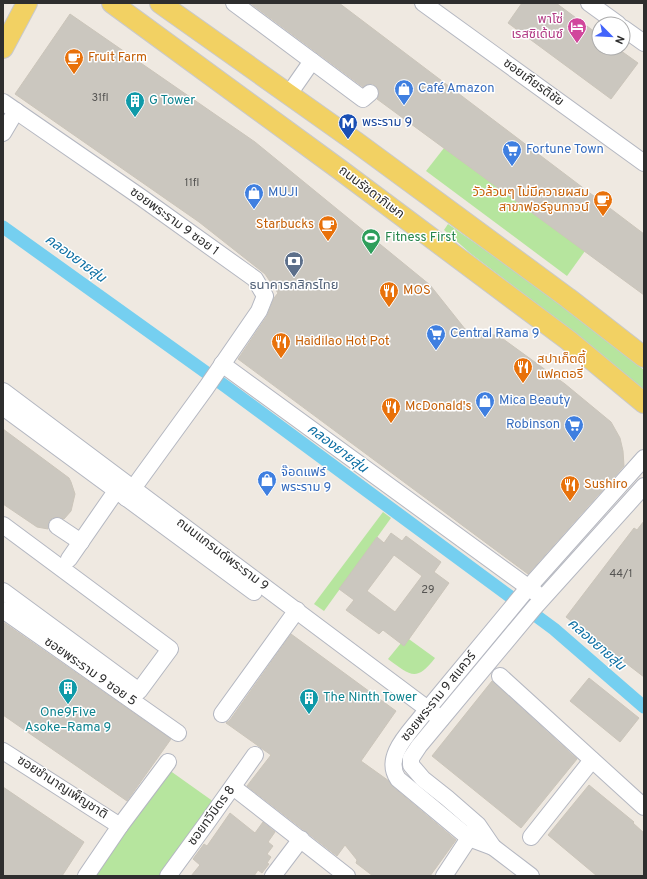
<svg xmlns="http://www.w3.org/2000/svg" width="647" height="879" font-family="Overpass,'Noto Sans Thai',sans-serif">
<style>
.green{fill:#b6e59e}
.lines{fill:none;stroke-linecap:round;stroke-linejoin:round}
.canal{stroke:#75cff0;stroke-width:13}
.building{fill:#cbc7bf;stroke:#cbc5ba;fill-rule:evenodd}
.minor-casing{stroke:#b4b7c1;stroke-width:18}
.major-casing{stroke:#c9c9c9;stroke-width:22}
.minor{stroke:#fff;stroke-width:16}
.major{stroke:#f2d163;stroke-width:20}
.labels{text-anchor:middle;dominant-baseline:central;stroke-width:3;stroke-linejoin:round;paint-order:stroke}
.number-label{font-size:11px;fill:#555452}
.hotel-label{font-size:13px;fill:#b23c85;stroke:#fff;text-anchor:end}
.food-label{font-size:13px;fill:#c56008;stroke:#fff;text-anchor:start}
.street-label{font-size:13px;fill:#2e2e2e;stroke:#fff}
.shop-label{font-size:13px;fill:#366cbe;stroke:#fff;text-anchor:start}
.culture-label{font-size:13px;fill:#0d838f;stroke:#fff;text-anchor:start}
.transit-label{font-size:13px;fill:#164399;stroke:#fff;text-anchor:start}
.leisure-label{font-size:13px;fill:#27864d;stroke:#fff;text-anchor:start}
.service-label{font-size:13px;fill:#4e5e75;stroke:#fff}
.water-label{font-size:14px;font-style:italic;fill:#0d6fa3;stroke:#fff}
</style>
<rect width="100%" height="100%" fill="#efe9e1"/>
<g class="green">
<polygon points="444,148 585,251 567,276 426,171"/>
<path d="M448,224C515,271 582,317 644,370V390L537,304L470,253L444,230Z"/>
<polygon points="383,512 391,518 324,611 314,604"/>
<path d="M406,637L435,658C416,683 410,675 388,659Z"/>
<polygon points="169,770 214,802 159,876 93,876"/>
</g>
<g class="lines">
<polyline class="canal" points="3,227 225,386 554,629 644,707"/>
</g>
<g class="building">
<polygon points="250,3 339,3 644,234 644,295 377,99 379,92 377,87 373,84 369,84 363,87"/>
<polygon points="522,3 556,3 599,35 599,48 617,48 638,63 611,99 508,23"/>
<polygon points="70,14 255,142 430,285 465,329 499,336 565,384 611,422 620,438 623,451 624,466 528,574 238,359 267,316 274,298 278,293 265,274 199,222 15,94"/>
<polygon points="3,429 69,478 71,482 75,494 71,511 64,519 58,517 52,518 49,521 48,529 37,527 3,504"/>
<polygon points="644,521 644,677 566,617 634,528 637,530"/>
<path d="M391,533L402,541L406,536L441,562L434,572L449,583L404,646L383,630L379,634L346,610L354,600L339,589L377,537L384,543ZM394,555L422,576L395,612L367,591Z"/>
<polygon points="3,622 171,739 127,801 3,715"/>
<polygon points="291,634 396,711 361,761 389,781 392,786 456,840 430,876 373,876 356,863 357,860 345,845 337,856 247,786 271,755 226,723 230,720"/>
<polygon points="589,678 639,718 620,742 570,701"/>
<polygon points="492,681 577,759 521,828 432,756"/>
<polygon points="589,785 634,822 633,823 644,833 644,876 597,876 548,835"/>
<polygon points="3,787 84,842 62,876 3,876"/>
<polygon points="230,813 255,833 263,822 275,832 268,842 273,846 267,854 271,857 267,863 269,864 262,873 258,870 254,876 191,876 200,865 193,859 204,844 207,846"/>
</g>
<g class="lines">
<g class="minor-casing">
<g id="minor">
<polyline points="234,3 312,61"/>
<polyline points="423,3 644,163"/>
<polyline points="589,3 618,24"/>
<polyline points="623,28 644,43"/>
<polyline points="289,94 312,61 363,99 370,93"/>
<polyline points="3,102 142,198 255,279 265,296 259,311 206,388 126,498"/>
<polyline points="3,133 16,111"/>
<polyline points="222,364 536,593"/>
<polyline points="3,391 441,719"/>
<polyline points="3,407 254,592"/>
<polyline points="3,525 170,649 139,691 3,591"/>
<polyline points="57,526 81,542"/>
<polyline points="69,559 116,491"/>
<polyline points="3,610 178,733"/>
<polyline points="500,676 644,807"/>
<polyline points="222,714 297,610"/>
<polyline points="3,751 120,826"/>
<polyline points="233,787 347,876"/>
<polyline points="531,837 592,760"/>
<path d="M493,847L469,838L398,779C383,757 409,733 422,716L528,588L644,458"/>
<polyline points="86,876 120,826 168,762"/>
<polyline points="168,876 206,824 255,755"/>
<polyline points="273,876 301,839"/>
<polyline points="444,876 475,829"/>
<polyline points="531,876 493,847 478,825 447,798 423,779 411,765 411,758 419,746 534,608 644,486"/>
</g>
</g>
<g class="major-casing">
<g id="major">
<polyline points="112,3 339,169 568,340 644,403"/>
<polyline points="160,3 356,142 568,298 644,357"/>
<polyline points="3,48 27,3"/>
</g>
</g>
<use href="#minor" class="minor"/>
<use href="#major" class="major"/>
</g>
<defs>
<g id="hotel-pin" transform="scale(1)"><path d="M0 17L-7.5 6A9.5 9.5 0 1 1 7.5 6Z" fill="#d1479c" stroke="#fff"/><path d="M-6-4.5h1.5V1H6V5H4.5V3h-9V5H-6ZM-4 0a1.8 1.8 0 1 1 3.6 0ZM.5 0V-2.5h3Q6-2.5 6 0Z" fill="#fff"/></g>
<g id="cafe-pin" transform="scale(1)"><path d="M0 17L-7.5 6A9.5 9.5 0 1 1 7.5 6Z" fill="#e8710a" stroke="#fff"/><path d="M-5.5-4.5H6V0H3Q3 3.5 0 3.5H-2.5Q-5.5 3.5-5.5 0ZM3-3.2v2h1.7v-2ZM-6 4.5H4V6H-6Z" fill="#fff"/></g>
<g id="shop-pin" transform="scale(1)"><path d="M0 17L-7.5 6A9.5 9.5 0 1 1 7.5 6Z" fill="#3f7fe0" stroke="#fff"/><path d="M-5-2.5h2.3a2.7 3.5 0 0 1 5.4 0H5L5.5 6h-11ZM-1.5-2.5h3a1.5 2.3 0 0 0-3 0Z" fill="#fff"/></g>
<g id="building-pin" transform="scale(1)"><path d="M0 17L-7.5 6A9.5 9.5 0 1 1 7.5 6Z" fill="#0f9aa8" stroke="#fff"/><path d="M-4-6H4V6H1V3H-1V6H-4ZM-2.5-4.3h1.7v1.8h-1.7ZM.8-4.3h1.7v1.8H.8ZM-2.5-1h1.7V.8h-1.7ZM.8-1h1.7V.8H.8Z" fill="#fff"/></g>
<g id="metro-pin" transform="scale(1)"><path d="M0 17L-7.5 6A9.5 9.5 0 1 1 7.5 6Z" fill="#1a4fb4" stroke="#fff"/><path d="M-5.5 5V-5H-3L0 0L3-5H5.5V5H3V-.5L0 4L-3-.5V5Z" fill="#fff"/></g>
<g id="supermarket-pin" transform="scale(1)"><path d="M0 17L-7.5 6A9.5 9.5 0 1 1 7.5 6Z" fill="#3f7fe0" stroke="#fff"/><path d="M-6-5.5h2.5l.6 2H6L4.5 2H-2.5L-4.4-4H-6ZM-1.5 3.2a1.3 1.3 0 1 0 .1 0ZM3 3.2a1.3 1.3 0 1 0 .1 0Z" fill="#fff"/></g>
<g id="stadium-pin" transform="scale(1)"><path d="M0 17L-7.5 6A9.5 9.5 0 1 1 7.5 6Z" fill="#2e9e5b" stroke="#fff"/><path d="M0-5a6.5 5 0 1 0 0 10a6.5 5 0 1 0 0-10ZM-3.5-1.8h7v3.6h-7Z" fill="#fff"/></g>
<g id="bank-pin" transform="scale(1)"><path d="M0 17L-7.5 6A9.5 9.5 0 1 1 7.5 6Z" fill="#5c6f8a" stroke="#fff"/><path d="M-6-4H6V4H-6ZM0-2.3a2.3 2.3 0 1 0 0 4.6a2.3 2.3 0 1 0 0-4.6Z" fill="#fff"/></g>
<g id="restaurant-pin" transform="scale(1)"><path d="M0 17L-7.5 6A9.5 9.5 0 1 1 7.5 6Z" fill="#e8710a" stroke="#fff"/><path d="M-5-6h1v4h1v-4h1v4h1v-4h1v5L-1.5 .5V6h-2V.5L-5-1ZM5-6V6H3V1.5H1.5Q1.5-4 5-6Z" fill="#fff"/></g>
</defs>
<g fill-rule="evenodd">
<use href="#hotel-pin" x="577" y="27"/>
<use href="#cafe-pin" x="74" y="58"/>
<use href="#shop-pin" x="404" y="89"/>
<use href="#building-pin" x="135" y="101"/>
<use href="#metro-pin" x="348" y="123"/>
<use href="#supermarket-pin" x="512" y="150"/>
<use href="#shop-pin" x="254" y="193"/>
<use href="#cafe-pin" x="603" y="200"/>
<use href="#cafe-pin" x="328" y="225"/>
<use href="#stadium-pin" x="371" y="238"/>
<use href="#bank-pin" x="294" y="261"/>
<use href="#restaurant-pin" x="389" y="291"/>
<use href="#supermarket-pin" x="436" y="334"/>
<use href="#restaurant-pin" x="281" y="342"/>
<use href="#restaurant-pin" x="523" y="367"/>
<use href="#shop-pin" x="485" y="401"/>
<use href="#restaurant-pin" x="391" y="407"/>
<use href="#supermarket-pin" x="574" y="425"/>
<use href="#shop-pin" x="267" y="480"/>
<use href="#restaurant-pin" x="570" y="485"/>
<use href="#building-pin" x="68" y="688"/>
<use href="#building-pin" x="309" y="698"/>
</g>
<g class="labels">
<g class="number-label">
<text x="100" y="98">31fl</text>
<text x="192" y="183">11fl</text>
<text x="621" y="574">44/1</text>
<text x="428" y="590">29</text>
</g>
<g class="hotel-label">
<text x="563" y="20">พาโซ่<tspan x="563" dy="15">เรสซิเด้นซ์</tspan></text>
</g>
<g class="food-label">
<text x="88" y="58">Fruit Farm</text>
<text x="589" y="193" text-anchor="end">วัวล้วนๆ ไม่มีควายผสม<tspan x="589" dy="15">สาขาฟอร์จูนทาวน์</tspan></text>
<text x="314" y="225" text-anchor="end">Starbucks</text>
<text x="403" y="291">MOS</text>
<text x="295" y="342">Haidilao Hot Pot</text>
<text x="537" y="360">สปาเก็ตตี้<tspan x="537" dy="15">แฟคตอรี่</tspan></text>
<text x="405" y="407">McDonald's</text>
<text x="584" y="485">Sushiro</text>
</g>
<g class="street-label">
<text transform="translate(533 83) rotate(36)">ซอยเกียรติชัย</text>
<text transform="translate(371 193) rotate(37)">ถนนรัชดาภิเษก</text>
<text transform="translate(174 222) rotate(36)">ซอยพระราม 9 ซอย 1</text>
<text transform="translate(222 555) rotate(37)">ถนนแกรนด์พระราม 9</text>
<text transform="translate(90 672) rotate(35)">ซอยพระราม 9 ซอย 5</text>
<text transform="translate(439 697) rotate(-51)">ซอยพระราม 9 สแควร์</text>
<text transform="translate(62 788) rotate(33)">ซอยชำนาญเพ็ญชาติ</text>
<text transform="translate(212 816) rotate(-54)">ซอยทวีมิตร 8</text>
</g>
<g class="shop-label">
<text x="418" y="89">Café Amazon</text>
<text x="526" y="150">Fortune Town</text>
<text x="268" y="193">MUJI</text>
<text x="450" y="334">Central Rama 9</text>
<text x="499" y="401">Mica Beauty</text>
<text x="560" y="425" text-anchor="end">Robinson</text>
<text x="281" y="473">จ๊อดแฟร์<tspan x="281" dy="15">พระราม 9</tspan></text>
</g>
<g class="culture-label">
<text x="149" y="101">G Tower</text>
<text x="323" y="698">The Ninth Tower</text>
<text x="68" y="713" text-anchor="middle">One9Five<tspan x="68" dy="15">Asoke–Rama 9</tspan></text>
</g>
<g class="transit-label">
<text x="362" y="123">พระราม 9</text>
</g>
<g class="leisure-label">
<text x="385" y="238">Fitness First</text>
</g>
<g class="service-label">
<text x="294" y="286">ธนาคารกสิกรไทย</text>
</g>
<g class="water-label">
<text transform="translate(75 259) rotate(36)">คลองยายสุ่น</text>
<text transform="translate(337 449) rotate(37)">คลองยายสุ่น</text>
<text transform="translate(596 645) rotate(41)">คลองยายสุ่น</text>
</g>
</g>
<rect width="647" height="879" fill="none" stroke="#2e2e2e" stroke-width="8"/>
<g transform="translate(611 36) rotate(114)"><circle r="19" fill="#ffffff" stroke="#ababab"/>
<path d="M0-3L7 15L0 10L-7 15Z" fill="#4264fb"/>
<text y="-6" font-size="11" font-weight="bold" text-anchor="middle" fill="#2e2e2e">N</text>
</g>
</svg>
